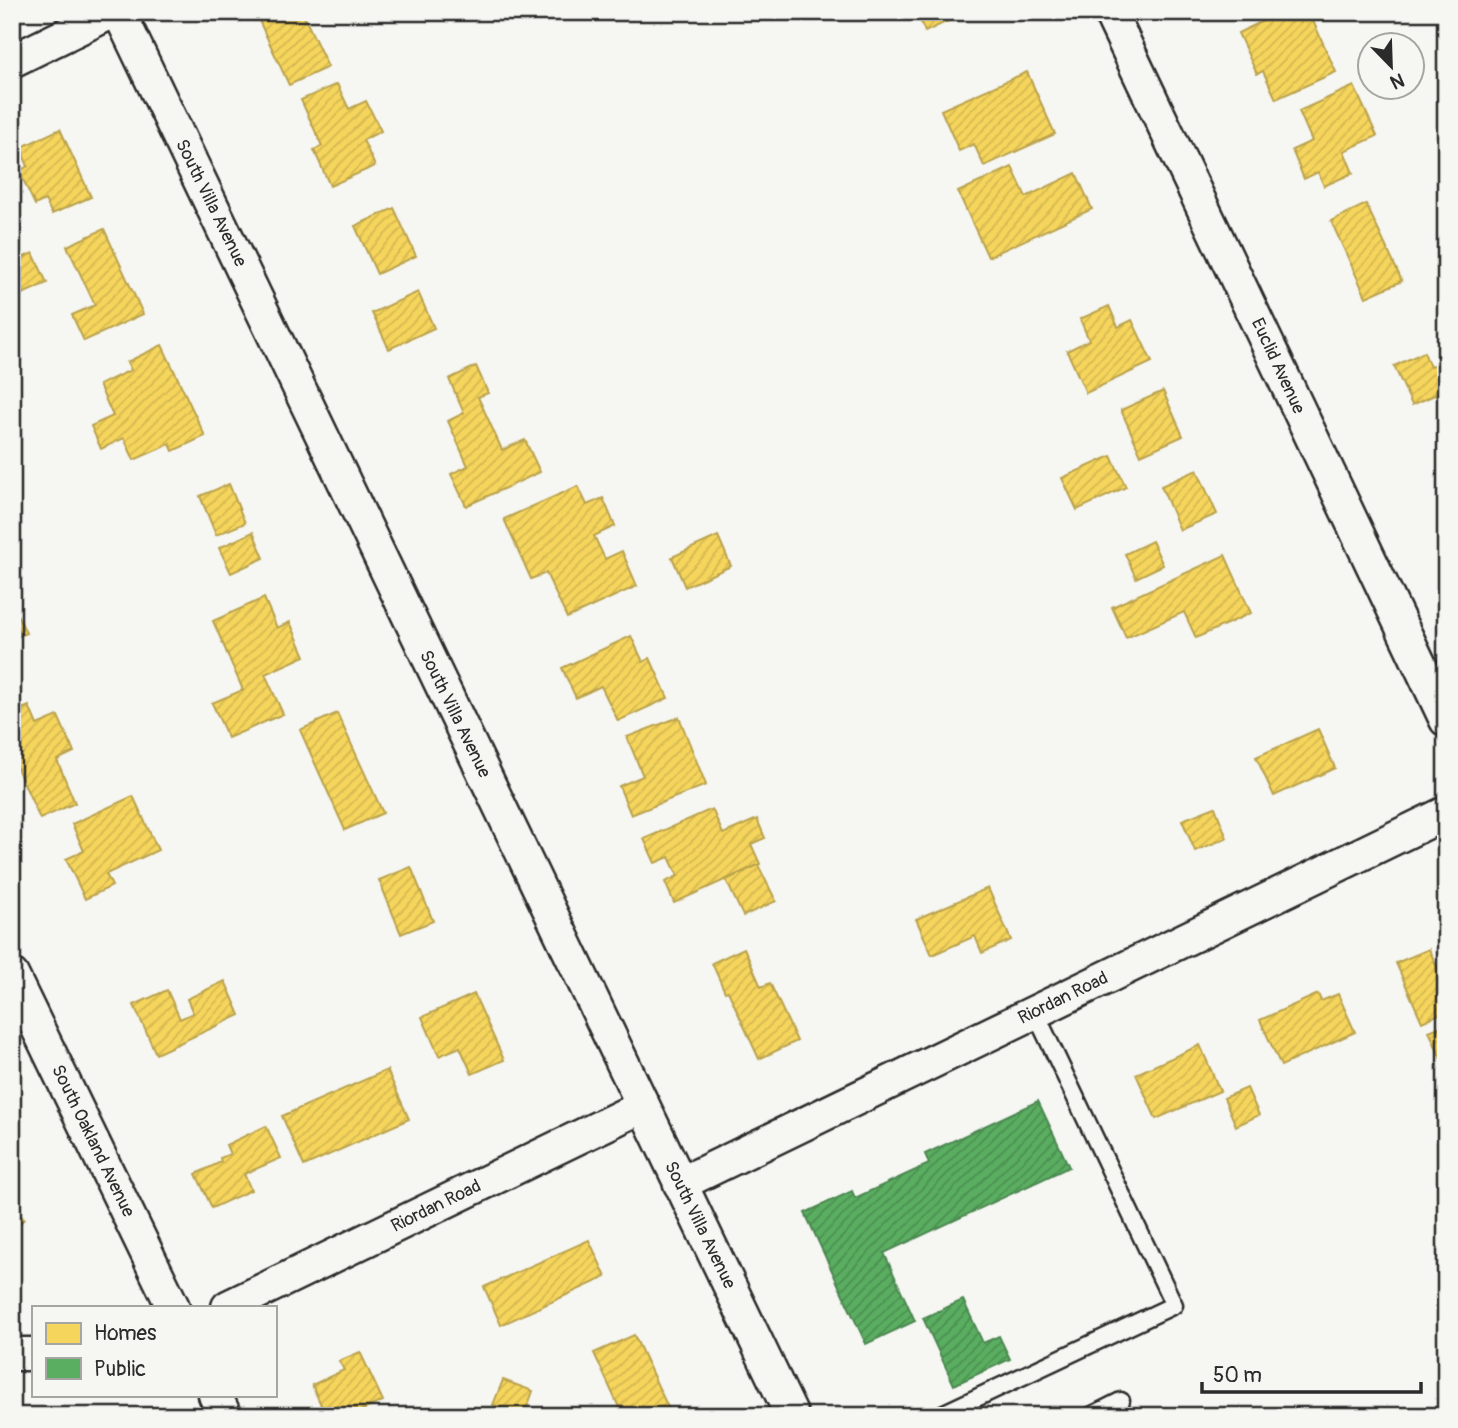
<svg xmlns="http://www.w3.org/2000/svg" width="1458" height="1428" font-family="Pangolin,sans-serif">
<style>
.homes{fill:url(#homes-hatch);stroke:#b9a24d;stroke-width:2}
.public{fill:url(#public-hatch);stroke:#4c8751;stroke-width:2}
.lines{fill:none;stroke-linecap:round;stroke-linejoin:round}
.service-casing{stroke:#2b2b2b;stroke-width:21}
.minor-casing{stroke:#2b2b2b;stroke-width:37}
.service{stroke:#f6f6f2;stroke-width:16}
.minor{stroke:#f6f6f2;stroke-width:32}
.labels{text-anchor:middle;dominant-baseline:central;stroke-width:7;stroke-linejoin:round;paint-order:stroke}
.street-label{font-size:18px;fill:#2b2b2b;stroke:#f6f6f2}
</style>
<defs>
<pattern id="homes-hatch" width="6" height="6" patternUnits="userSpaceOnUse" patternTransform="scale(1.75)"><rect width="6" height="6" fill="#f6d55c"/><path d="M-1 1l2-2M0 6l6-6M5 7l2-2" fill="none" stroke="#d3b750"/></pattern>
<pattern id="public-hatch" width="6" height="6" patternUnits="userSpaceOnUse" patternTransform="scale(1.75)"><rect width="6" height="6" fill="#5aae61"/><path d="M-1 1l2-2M0 6l6-6M5 7l2-2" fill="none" stroke="#4b8e50"/></pattern>
</defs>
<rect width="100%" height="100%" fill="#f6f6f2"/>
<filter id="ink" filterUnits="userSpaceOnUse"><feTurbulence type="fractalNoise" baseFrequency=".0143" numOctaves="2"/><feDisplacementMap in="SourceGraphic" scale="14" xChannelSelector="R" yChannelSelector="G"/><feConvolveMatrix kernelMatrix="1 2 1 2 8 2 1 2 1" color-interpolation-filters="sRGB"/></filter>
<g filter="url(#ink)">
<g class="homes">
<polygon points="255,12 302,12 328,67 289,85"/>
<polygon points="917,12 967,12 925,32"/>
<polygon points="1282,12 1309,12 1336,72 1276,99 1263,71 1257,74 1238,33"/>
<polygon points="1027,72 1055,134 984,166 974,144 959,151 941,110"/>
<polygon points="337,84 349,109 366,101 381,131 363,140 375,166 330,186 314,150 322,146 301,100"/>
<polygon points="1354,86 1377,136 1344,151 1353,173 1324,186 1318,172 1304,179 1292,150 1312,141 1299,111"/>
<polygon points="60,129 91,197 52,214 45,200 35,205 19,171 28,166 20,148"/>
<polygon points="1012,167 1026,197 1076,173 1092,209 988,257 958,192"/>
<polygon points="1366,204 1402,281 1366,297 1331,221"/>
<polygon points="394,208 416,256 377,274 355,226"/>
<polygon points="104,229 143,314 84,341 72,315 95,305 67,246"/>
<polygon points="33,253 47,283 16,297 12,288 12,262"/>
<polygon points="418,292 434,328 389,349 372,313"/>
<polygon points="1109,306 1118,327 1132,320 1152,362 1086,393 1067,351 1089,340 1080,319"/>
<polygon points="162,345 205,436 173,451 170,444 134,460 124,438 101,449 91,426 113,416 99,385 131,370 127,362"/>
<polygon points="1424,352 1430,367 1446,359 1446,390 1412,405 1394,366"/>
<polygon points="476,366 488,393 478,397 502,450 525,440 540,472 466,506 451,474 468,466 448,421 464,413 449,379"/>
<polygon points="1163,391 1183,436 1141,455 1121,410"/>
<polygon points="1111,456 1126,487 1077,510 1062,478"/>
<polygon points="1197,470 1217,514 1180,530 1161,486"/>
<polygon points="229,484 245,523 216,535 200,496"/>
<polygon points="578,486 587,505 603,498 615,526 594,536 605,559 622,551 637,586 567,618 546,573 531,579 504,519"/>
<polygon points="253,532 264,558 231,573 219,548"/>
<polygon points="718,536 731,566 685,587 672,557"/>
<polygon points="1152,541 1163,565 1136,578 1125,554"/>
<polygon points="1225,555 1251,613 1196,638 1184,612 1126,638 1112,607"/>
<polygon points="264,598 277,628 290,622 305,656 265,674 283,714 228,738 212,703 243,690 213,621"/>
<polygon points="12,603 26,633 12,639"/>
<polygon points="631,636 643,662 650,658 668,698 618,721 601,686 576,698 562,668"/>
<polygon points="29,706 37,725 58,716 74,752 57,760 75,803 40,819 12,757 12,713"/>
<polygon points="337,713 383,813 345,830 300,730"/>
<polygon points="679,717 706,785 631,815 619,786 643,776 627,737"/>
<polygon points="1318,729 1335,768 1274,796 1256,757"/>
<polygon points="133,796 158,850 106,874 112,886 85,899 66,859 84,851 72,824"/>
<polygon points="1215,807 1227,838 1195,851 1182,820"/>
<polygon points="712,809 723,834 757,819 765,838 751,844 760,864 674,903 665,882 678,876 669,857 655,863 644,839"/>
<polygon points="758,865 776,901 743,916 726,880"/>
<polygon points="411,867 433,921 401,934 379,880"/>
<polygon points="988,888 1011,940 982,953 975,936 932,955 916,919"/>
<polygon points="744,948 761,987 770,983 797,1041 759,1059 728,991 725,992 712,963"/>
<polygon points="1429,949 1446,987 1446,1011 1422,1022 1396,963"/>
<polygon points="225,981 240,1015 156,1054 134,1005 167,990 180,1019 193,1013 187,999"/>
<polygon points="474,994 504,1060 472,1074 460,1047 439,1056 422,1017"/>
<polygon points="1318,994 1321,1001 1338,994 1355,1032 1281,1066 1260,1020"/>
<polygon points="1446,1024 1446,1067 1445,1068 1429,1031"/>
<polygon points="1200,1045 1220,1091 1156,1119 1136,1074"/>
<polygon points="387,1070 409,1119 304,1166 282,1116"/>
<polygon points="1247,1088 1259,1115 1236,1126 1224,1098"/>
<polygon points="266,1126 281,1158 244,1174 251,1190 212,1208 196,1174 221,1162 220,1158 230,1154 226,1145"/>
<polygon points="12,1207 24,1219 12,1232"/>
<polygon points="589,1240 606,1277 501,1325 484,1287"/>
<polygon points="634,1335 672,1416 623,1416 594,1353"/>
<polygon points="360,1352 383,1401 349,1416 326,1416 312,1385 344,1370 339,1361"/>
<polygon points="503,1380 533,1391 524,1416 493,1405"/>
</g>
<g class="public">
<polygon points="1038,1101 1069,1167 884,1253 915,1321 866,1344 805,1213 852,1191 855,1198 929,1164 925,1154"/>
<polygon points="963,1300 983,1343 999,1336 1010,1359 954,1385 923,1318"/>
</g>
<g class="lines">
<g class="service-casing">
<g id="service">
<polyline points="938,1416 1174,1305 1035,1012"/>
<polyline points="1091,1416 1121,1401"/>
</g>
</g>
<g class="minor-casing">
<g id="minor">
<polyline points="119,12 792,1416"/>
<polyline points="1110,12 1446,720"/>
<polyline points="12,61 112,12"/>
<polyline points="12,975 173,1307"/>
<polyline points="680,1184 1446,813"/>
<polyline points="228,1307 643,1106"/>
<polyline points="12,1354 33,1354"/>
<polyline points="215,1395 225,1416"/>
</g>
</g>
<use href="#service" class="service"/>
<use href="#minor" class="minor"/>
</g>
</g>
<g class="labels">
<g class="street-label">
<text transform="translate(211 203) rotate(64)">South Villa Avenue</text>
<text transform="translate(1278 366) rotate(65)">Euclid Avenue</text>
<text transform="translate(455 714) rotate(64)">South Villa Avenue</text>
<text transform="translate(1063 998) rotate(-26)">Riordan Road</text>
<text transform="translate(93 1141) rotate(64)">South Oakland Avenue</text>
<text transform="translate(436 1206) rotate(-26)">Riordan Road</text>
<text transform="translate(700 1225) rotate(64)">South Villa Avenue</text>
</g>
</g>
<rect width="1458" height="1428" fill="none" stroke="#f6f6f2" stroke-width="42"/>
<rect x="21" y="21" width="1416" height="1386" fill="none" stroke="#2b2b2b" stroke-width="2.5" filter="url(#ink)"/>
<rect x="32" y="1306" width="245" height="91" fill="#f6f6f2" stroke="#a5a5a2" stroke-width="2"/>
<rect x="46" y="1323" width="35" height="21" fill="#f6d55c" stroke="#a5a5a2" stroke-width="2"/>
<text x="94" y="1340" font-size="21" fill="#2b2b2b">Homes</text>
<rect x="46" y="1358" width="35" height="21" fill="#5aae61" stroke="#a5a5a2" stroke-width="2"/>
<text x="94" y="1376" font-size="21" fill="#2b2b2b">Public</text>
<g transform="translate(1391 66) rotate(157)"><circle r="33" fill="#f6f6f2" stroke="#a5a5a2" stroke-width="2"/>
<path d="M0-5L12 26L0 18L-12 26Z" fill="#2b2b2b"/>
<text y="-10" font-size="19" font-weight="bold" text-anchor="middle" fill="#2b2b2b">N</text>
</g>
<path d="M1202 1382v10h219v-10" fill="none" stroke="#2b2b2b" stroke-width="3.5"/>
<text x="1213" y="1382" font-size="21" fill="#2b2b2b" stroke="#f6f6f2" stroke-width="5" paint-order="stroke">50 m</text>
</svg>
